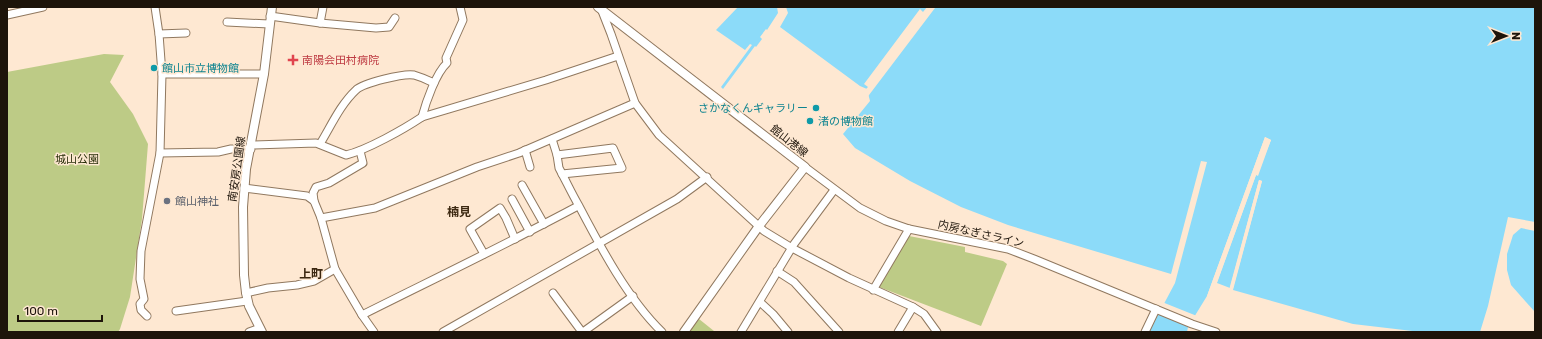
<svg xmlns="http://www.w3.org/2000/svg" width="1542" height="339" font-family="Rubik,'Noto Sans JP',sans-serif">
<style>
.green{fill:#bdcb86}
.water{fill:#8cdbf9}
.pier{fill:#fee8d2}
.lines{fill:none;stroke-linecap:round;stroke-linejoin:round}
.minor-casing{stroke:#90785f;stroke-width:9}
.major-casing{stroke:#90785f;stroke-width:10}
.minor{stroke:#fff;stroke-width:7}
.major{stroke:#fff;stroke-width:8}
.health-dot{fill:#e0444e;stroke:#fee8d2;stroke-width:1.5}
.culture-dot{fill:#0f9aa8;stroke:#fee8d2;stroke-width:1.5}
.worship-dot{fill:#6b7280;stroke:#fee8d2;stroke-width:1.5}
.labels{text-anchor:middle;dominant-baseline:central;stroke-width:3;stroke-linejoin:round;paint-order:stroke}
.health-label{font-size:11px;fill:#be3a42;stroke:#fee8d2;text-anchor:start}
.culture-label{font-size:11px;fill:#0d838f;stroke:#fee8d2;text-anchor:start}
.street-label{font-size:11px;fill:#1d140a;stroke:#fee8d2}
.park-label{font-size:11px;fill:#282e09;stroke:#fee8d2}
.worship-label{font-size:11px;fill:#5b616d;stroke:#fee8d2;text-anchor:start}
.neighbourhood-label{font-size:12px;font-weight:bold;fill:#3c2811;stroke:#fee8d2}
</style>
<rect width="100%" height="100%" fill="#fee8d2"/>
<g class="green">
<polygon points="104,54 124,55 110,82 133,114 148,144 142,219 130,297 120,329 118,332 7,332 7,72"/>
<polygon points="909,236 965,247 965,252 1003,261 1007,264 981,326 879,287"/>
<polygon points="699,319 714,331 714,332 688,332"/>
</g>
<g class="water">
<polygon points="738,7 777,7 778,13 767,30 766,29 760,37 762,39 756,47 755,46 723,89 721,87 752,45 750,44 745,50 716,30"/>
<polygon points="786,7 1535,7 1535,222 1508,217 1488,306 1480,332 1421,332 1353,324 1233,290 1262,181 1259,180 1230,288 1217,283 1256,175 1257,175 1271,140 1265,137 1207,296 1188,327 1187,332 1149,332 1175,283 1207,162 1201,161 1171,274 1008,225 961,207 910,181 855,148 843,134 870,101 867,89 860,86 780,27 788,13"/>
<polygon points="1521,228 1535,231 1535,312 1511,285 1507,270 1507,254 1513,235"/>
</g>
<g class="pier">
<polygon points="927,7 935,8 866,99 867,95 865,90 868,87 864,84 920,9 923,12"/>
<polygon points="1265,137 1271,140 1258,176 1256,175 1216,285 1215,282 1254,174 1256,173 1268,141 1266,140 1209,296 1207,296"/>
<polygon points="1259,180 1262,181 1232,292 1229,290"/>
<polygon points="1162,302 1197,316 1190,328 1158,313"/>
</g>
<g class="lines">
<g class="minor-casing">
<g id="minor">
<polyline points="602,11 611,34 635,103 659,135 764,231 792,248 849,278 913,307 924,314 937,332"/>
<polyline points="7,15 43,7"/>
<polyline points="270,16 320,23 376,28 389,27 395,18"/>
<polyline points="227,22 269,24"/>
<polyline points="320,23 323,7"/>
<polyline points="159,34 186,33"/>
<polyline points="162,74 264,74"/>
<path d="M422,117C426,102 436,73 447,63L446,58L463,20L460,7"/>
<path d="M552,139L557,155L559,168C566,181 572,194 579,206C601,248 628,299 662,332"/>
<path d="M320,144C331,126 340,105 356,90C363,83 404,73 414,75C421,77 428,80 434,83"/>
<path d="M251,145L316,143L346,155C367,150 404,129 422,117L546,80L618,56"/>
<polyline points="525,150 530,167"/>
<polyline points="160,153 218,152 231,149 251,149"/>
<polyline points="557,155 613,148 622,168 562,174"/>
<polyline points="805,167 860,208 886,221 909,229 1008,249 1034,259 1192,324 1216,332"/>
<polyline points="522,185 544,224"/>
<polyline points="244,188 307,196 314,201 321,218 335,269 362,315 374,332"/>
<polyline points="512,199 530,232"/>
<polyline points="314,201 313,193 316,187 329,183 363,163 360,151"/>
<polyline points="321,218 375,208 477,167 519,153 635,103"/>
<polyline points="484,254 470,229 500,208 506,218 515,239"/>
<polyline points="777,271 794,282 839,332"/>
<polyline points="873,290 909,229"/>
<polyline points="246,293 268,288 297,285 314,281 335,269"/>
<polyline points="553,293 582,332"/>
<polyline points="760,302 773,314 788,332"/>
<polyline points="176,311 247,301"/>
<path d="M362,315C434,279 507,244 578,206"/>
<polyline points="147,316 141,310 140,304 144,299 140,279 141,251 160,153 162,74 159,34 155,7"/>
<polyline points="249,332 260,328"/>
<polyline points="443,332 677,199 707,177"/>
<polyline points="583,332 633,296"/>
<polyline points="741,332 794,244 834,190"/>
<polyline points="898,332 913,307"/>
<polyline points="1145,332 1156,309"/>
</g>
</g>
<g class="major-casing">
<g id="major">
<polyline points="598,7 805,167 759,226 684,332"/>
<polyline points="262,332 249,306 246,293 244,275 243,207 246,169 264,74 272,7"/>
</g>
</g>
<use href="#minor" class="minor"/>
<use href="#major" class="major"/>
</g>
<path class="health-dot" d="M291 54h4v4h4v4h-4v4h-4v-4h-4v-4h4z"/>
<g class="culture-dot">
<circle cx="154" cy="68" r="4"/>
<circle cx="816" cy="108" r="4"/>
<circle cx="810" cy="121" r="4"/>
</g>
<circle class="worship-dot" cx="167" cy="201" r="4"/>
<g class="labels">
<g class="health-label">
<text x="302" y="60">南陽会田村病院</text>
</g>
<g class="culture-label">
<text x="162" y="68">館山市立博物館</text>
<text x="808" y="108" text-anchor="end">さかなくんギャラリー</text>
<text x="818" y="121">渚の博物館</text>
</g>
<g class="street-label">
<text transform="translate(789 141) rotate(38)">館山港線</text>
<text transform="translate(237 169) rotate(-82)">南安房公園線</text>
<text transform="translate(981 234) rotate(13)">内房なぎさライン</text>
</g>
<g class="park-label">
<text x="77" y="159">城山公園</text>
</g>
<g class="worship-label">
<text x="175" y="201">館山神社</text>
</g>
<g class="neighbourhood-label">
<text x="459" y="212">楠見</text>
<text x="311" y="274">上町</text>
</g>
</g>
<rect width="1542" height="339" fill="none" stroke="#1d140a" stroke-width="16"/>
<g transform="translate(1506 36) rotate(90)" stroke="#fee8d2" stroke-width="3" paint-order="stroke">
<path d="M0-3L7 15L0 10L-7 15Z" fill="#1d140a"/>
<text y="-6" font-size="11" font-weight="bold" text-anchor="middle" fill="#1d140a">N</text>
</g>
<path d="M18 315v6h84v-6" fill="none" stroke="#1d140a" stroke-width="2"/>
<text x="24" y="315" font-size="12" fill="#1d140a" stroke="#fee8d2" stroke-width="3" paint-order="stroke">100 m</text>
</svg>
